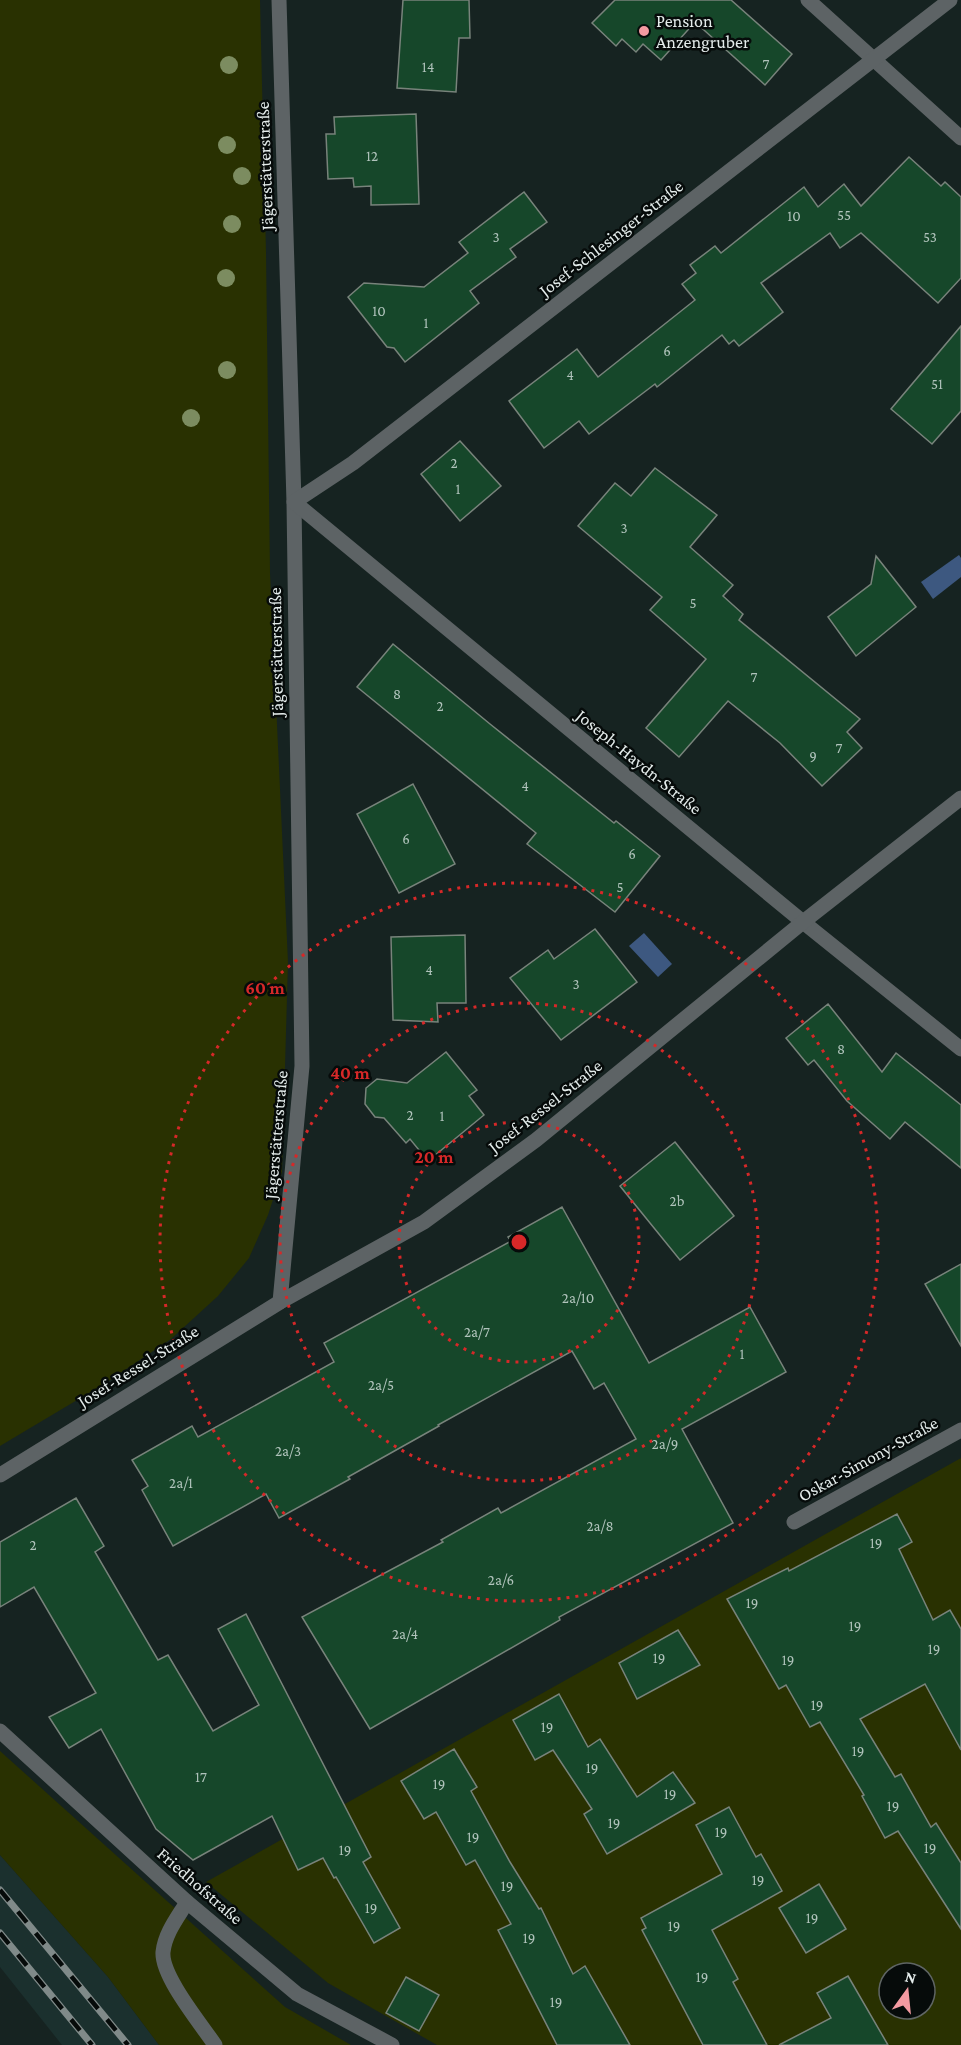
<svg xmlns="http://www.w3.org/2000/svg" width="961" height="2045" font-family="'Crimson Pro',serif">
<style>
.built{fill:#1b302e}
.green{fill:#293101;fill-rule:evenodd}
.water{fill:#3d5880}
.building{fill:#16472a;stroke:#78837b;stroke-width:1.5}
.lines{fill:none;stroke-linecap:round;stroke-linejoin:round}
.minor{stroke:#5d6365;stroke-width:15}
.rail-casing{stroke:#808a89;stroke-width:7}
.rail{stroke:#060b0a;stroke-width:4.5;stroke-dasharray:14;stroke-linecap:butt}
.tree{fill:#7c8c60}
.ring{fill:none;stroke:#d62828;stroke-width:3;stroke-dasharray:3 6}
.poi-dot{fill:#f49aa1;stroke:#060b0a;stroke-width:2}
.labels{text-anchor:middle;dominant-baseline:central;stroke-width:5;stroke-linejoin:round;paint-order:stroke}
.number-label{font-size:15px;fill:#b0c3bb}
.poi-label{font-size:18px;fill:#e4eceb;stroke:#060b0a;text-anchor:start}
.street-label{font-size:18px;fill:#e4eceb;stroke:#060b0a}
.centre{fill:#d62828;stroke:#060b0a;stroke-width:3}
.ring-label{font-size:18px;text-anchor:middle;font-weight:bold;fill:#d62828;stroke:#060b0a;stroke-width:5;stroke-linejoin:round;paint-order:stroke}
</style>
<rect width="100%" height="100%" fill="#162321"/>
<polygon class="built" points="0,1855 108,1977 159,2045 62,2045 0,1967"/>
<g class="green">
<polygon points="0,0 260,0 266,252 270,573 288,962 282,1172 268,1215 249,1258 218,1296 171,1339 104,1384 0,1446"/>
<path d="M961,1458V2045H437L328,1983L206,1882ZM889,1973H925V2009H889Z"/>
<polygon points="0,1751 285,2007 351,2045 159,2045 108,1977 0,1855"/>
</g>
<g class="water">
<polygon points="959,555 961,558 961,577 933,599 921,582"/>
<polygon points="644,933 672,964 658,977 629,946"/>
</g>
<g class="building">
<polygon points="403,0 469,0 470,38 459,38 456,92 397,88"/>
<polygon points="615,0 731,0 792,54 765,85 695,22 661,60 643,44 636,52 622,39 616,46 592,23"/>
<polygon points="416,114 419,204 371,205 371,186 354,187 353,178 328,179 326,134 335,134 334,117"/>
<polygon points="909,157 941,186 945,182 961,197 961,278 938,303 861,233 840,248 830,233 761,283 783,312 739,346 734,340 729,344 722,335 657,387 655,384 589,434 579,421 544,448 509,401 577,349 598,377 695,300 682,284 696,273 690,265 715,246 721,253 804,187 818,207 844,184 861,206"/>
<polygon points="524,192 547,222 510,249 516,257 470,291 479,303 405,362 394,348 387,347 348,297 364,283 424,287 468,253 459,242"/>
<polygon points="961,326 961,411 932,444 891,409"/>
<polygon points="460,441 501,486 460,521 421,474"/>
<polygon points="655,468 717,515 690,547 733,585 723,596 743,614 739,620 860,719 847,732 862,748 822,786 780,743 728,701 679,757 646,728 706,659 650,610 662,597 578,526 615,483 631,496"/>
<polygon points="876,556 916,607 856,656 828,617 871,584"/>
<polygon points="393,644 490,724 614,823 616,821 660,856 615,912 527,844 536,833 357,687"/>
<polygon points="413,784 455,864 399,893 357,814"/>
<polygon points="595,929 637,982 561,1040 510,978 548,950 554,959"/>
<polygon points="465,935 466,1003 437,1003 438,1022 393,1020 391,937"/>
<polygon points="828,1004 882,1072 896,1053 961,1105 961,1168 905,1122 890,1139 847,1101 814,1060 808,1065 786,1038"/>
<polygon points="446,1052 477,1090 469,1096 484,1115 428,1161 410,1139 406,1143 384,1118 375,1117 365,1104 366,1088 377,1079 407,1083"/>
<polygon points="675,1142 734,1216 680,1260 620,1186"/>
<polygon points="562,1207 649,1363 750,1307 786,1372 682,1429 733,1523 559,1617 560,1620 370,1729 302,1617 443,1542 441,1540 498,1508 501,1513 636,1439 604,1383 594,1389 572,1351 438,1425 439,1426 348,1477 350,1479 279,1518 266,1494 173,1546 142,1490 148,1486 132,1460 192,1426 198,1437 334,1362 324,1343 511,1241 508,1237"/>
<polygon points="961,1264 961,1346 925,1284"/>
<polygon points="76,1498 104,1546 95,1552 158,1660 168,1655 213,1731 259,1705 218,1629 246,1614 371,1857 363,1862 400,1928 374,1943 336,1877 334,1878 323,1858 298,1870 272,1816 193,1860 156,1829 101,1729 69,1748 49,1717 96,1693 34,1587 0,1607 0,1542"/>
<polygon points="897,1514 912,1542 899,1549 933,1620 950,1610 961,1629 961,1750 925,1684 860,1719 895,1777 901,1774 931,1827 936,1823 961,1863 961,1929 898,1831 885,1838 862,1796 864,1795 820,1722 810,1727 786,1685 779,1689 727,1599 788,1568 789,1571"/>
<polygon points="678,1630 700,1665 637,1699 619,1663"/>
<polygon points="559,1694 588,1747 600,1739 637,1797 673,1772 695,1803 607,1854 584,1814 592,1809 553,1750 535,1760 513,1720"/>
<polygon points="454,1749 477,1787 471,1791 510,1862 539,1909 541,1908 573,1974 585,1966 630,2045 557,2045 498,1930 511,1924 475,1860 466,1865 436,1812 424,1819 401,1781"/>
<polygon points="729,1807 756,1857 761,1854 782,1891 712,1930 738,1979 733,1982 767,2045 703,2045 642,1930 646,1928 641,1918 722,1874 696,1825"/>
<polygon points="819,1884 846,1929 806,1953 779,1908"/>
<polygon points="848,1976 888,2045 779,2045 831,2018 817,1993"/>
<polygon points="406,1977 439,1995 419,2031 386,2013"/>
</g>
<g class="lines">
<g class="minor">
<polyline points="279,0 294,502 302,1066 280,1302"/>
<polyline points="808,0 961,138"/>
<polyline points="950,0 353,463 294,502 803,922 961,1049"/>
<polyline points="0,1475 280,1302 424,1222 536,1140 803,922 961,798"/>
<polyline points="794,1522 961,1430"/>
<polyline points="0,1731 187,1902 297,1994 392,2045"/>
<path d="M187,1902C178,1917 165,1933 163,1952C161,1976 201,2024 215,2045"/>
</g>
<g class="rail-casing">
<g id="rail">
<polyline points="0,1890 128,2045"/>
<polyline points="0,1933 92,2045"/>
</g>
</g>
<use href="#rail" class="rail"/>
</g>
<g class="tree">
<circle cx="229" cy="65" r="9"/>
<circle cx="227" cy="145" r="9"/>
<circle cx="242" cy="176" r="9"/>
<circle cx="232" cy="224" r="9"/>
<circle cx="226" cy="278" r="9"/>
<circle cx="227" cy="370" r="9"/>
<circle cx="191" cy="418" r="9"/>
</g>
<g class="ring">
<circle cx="519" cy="1242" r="120"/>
<circle cx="519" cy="1242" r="239"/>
<circle cx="519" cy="1242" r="359"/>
</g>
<circle class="poi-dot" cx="644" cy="31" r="6"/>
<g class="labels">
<g class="number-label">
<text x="766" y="64">7</text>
<text x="428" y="67">14</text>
<text x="372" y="156">12</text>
<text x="844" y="215">55</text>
<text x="794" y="216">10</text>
<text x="496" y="237">3</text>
<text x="930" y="237">53</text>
<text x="379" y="311">10</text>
<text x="426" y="323">1</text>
<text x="667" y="351">6</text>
<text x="570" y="375">4</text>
<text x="937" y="384">51</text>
<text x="454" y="463">2</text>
<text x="458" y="489">1</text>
<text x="624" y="528">3</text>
<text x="693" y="603">5</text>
<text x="754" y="677">7</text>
<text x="397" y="694">8</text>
<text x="440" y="706">2</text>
<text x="839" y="748">7</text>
<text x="813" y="756">9</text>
<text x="525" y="786">4</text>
<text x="406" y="839">6</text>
<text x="632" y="854">6</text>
<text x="620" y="887">5</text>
<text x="429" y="970">4</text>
<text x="576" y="984">3</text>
<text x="841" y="1049">8</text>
<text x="410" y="1115">2</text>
<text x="442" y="1116">1</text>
<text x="677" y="1201">2b</text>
<text x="578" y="1298">2a/10</text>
<text x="477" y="1332">2a/7</text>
<text x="742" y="1354">1</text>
<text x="381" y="1385">2a/5</text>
<text x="665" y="1444">2a/9</text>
<text x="288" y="1451">2a/3</text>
<text x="181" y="1483">2a/1</text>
<text x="600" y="1526">2a/8</text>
<text x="876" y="1543">19</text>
<text x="33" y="1545">2</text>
<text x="501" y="1580">2a/6</text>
<text x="752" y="1603">19</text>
<text x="855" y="1626">19</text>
<text x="405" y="1634">2a/4</text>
<text x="934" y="1649">19</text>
<text x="659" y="1658">19</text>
<text x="788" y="1660">19</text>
<text x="817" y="1705">19</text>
<text x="547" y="1727">19</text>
<text x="858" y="1751">19</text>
<text x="592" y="1768">19</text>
<text x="201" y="1777">17</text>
<text x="439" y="1784">19</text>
<text x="670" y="1794">19</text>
<text x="893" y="1806">19</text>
<text x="614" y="1823">19</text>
<text x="721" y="1832">19</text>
<text x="473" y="1837">19</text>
<text x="930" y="1848">19</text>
<text x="345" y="1850">19</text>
<text x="758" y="1880">19</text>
<text x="507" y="1886">19</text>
<text x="371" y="1908">19</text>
<text x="812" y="1918">19</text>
<text x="674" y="1926">19</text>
<text x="529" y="1938">19</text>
<text x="702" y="1977">19</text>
<text x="556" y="2002">19</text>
</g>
<g class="poi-label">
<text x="656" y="21">Pension<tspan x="656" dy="21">Anzengruber</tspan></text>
</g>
<g class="street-label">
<text transform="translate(265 166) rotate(-92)">Jägerstätterstraße</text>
<text transform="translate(611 238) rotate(-38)">Josef-Schlesinger-Straße</text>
<text transform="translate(276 652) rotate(-91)">Jägerstätterstraße</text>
<text transform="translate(639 762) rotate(39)">Joseph-Haydn-Straße</text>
<text transform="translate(545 1106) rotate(-38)">Josef-Ressel-Straße</text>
<text transform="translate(276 1135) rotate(-85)">Jägerstätterstraße</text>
<text transform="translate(138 1366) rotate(-32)">Josef-Ressel-Straße</text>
<text transform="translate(868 1459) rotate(-29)">Oskar-Simony-Straße</text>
<text transform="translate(200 1886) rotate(41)">Friedhofstraße</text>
</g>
</g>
<circle cx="519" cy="1242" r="9" class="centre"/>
<g class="ring-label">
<text x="265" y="994">60 m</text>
<text x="350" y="1079">40 m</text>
<text x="434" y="1163">20 m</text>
</g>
<g transform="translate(907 1991) rotate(15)"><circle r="28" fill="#060b0a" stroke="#5f6564" stroke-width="1.5"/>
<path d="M0-4.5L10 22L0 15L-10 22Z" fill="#f49aa1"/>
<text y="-9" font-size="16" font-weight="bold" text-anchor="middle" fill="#e4eceb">N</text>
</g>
</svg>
